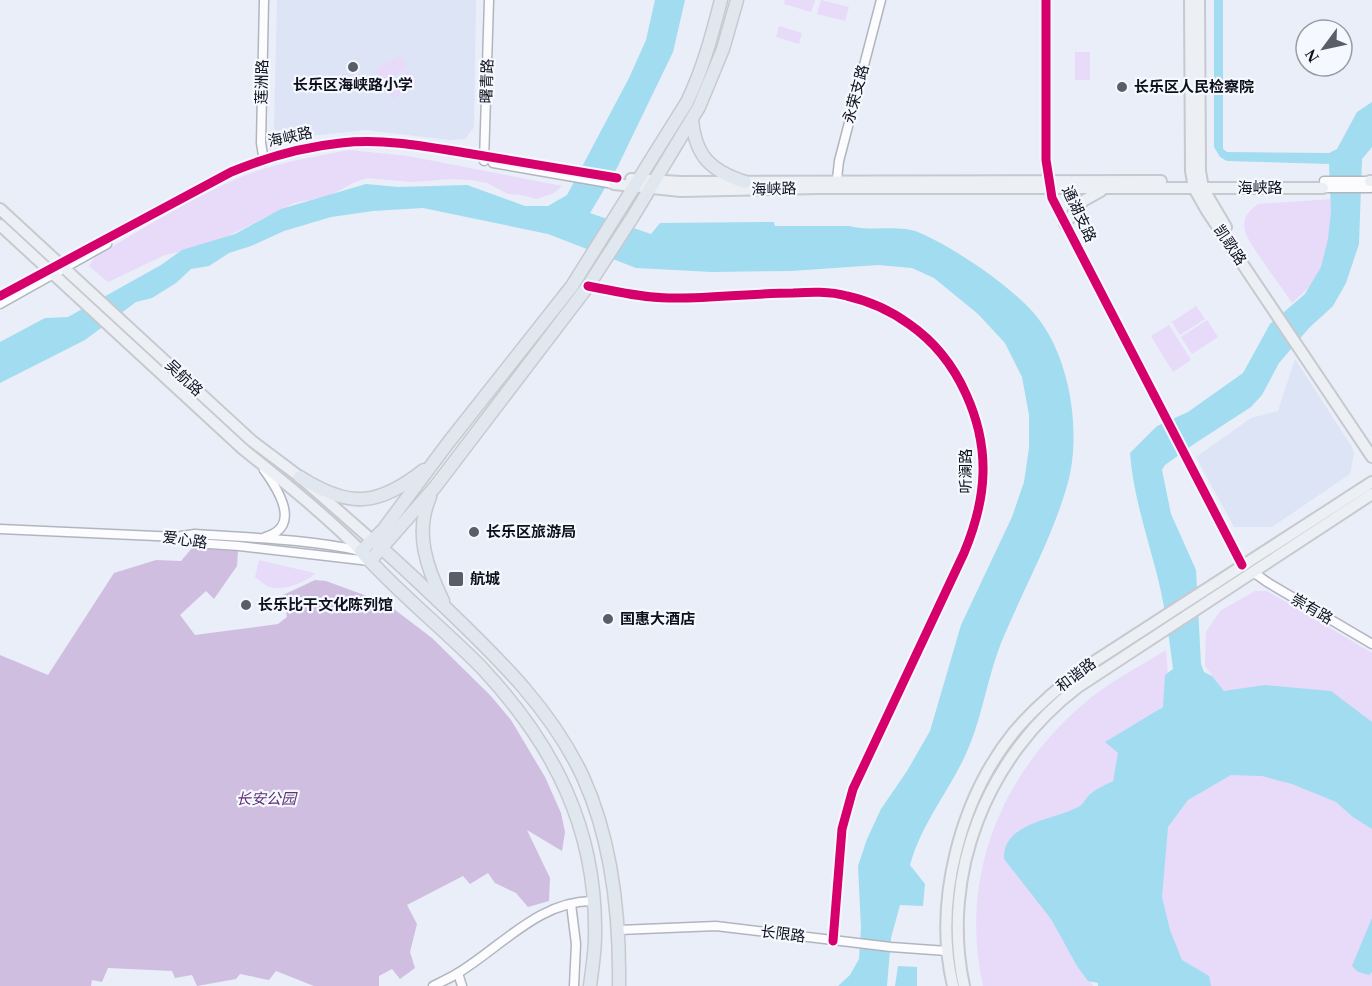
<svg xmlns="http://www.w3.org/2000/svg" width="1372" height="986" font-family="'Times New Roman','Noto Sans SC',serif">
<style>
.built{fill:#dce4f5}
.green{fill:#e8daf9}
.forest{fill:#d0bee1}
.water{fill:#a2dcf0}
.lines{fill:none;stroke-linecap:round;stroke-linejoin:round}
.minor-casing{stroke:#b0b5be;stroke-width:11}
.major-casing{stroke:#c7c9cf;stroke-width:14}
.highway-casing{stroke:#c7c9cf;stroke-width:15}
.minor{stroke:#fcfcfe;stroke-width:8}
.major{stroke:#ecf0f5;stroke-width:10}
.highway{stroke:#e0e7ee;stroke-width:12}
.cycleway-casing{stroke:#f6f8ff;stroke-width:13}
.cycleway{stroke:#d6006c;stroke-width:9}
.poi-dot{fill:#5a5e68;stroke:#f6f8ff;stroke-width:2}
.labels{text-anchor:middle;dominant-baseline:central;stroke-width:4.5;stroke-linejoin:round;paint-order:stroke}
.street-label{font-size:15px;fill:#0d111b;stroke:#f6f8ff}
.poi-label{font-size:15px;font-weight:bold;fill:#0d111b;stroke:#f6f8ff;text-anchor:start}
.park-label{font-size:15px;font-style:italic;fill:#5f3174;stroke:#f6f8ff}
</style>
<rect width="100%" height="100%" fill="#e9eef8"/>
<g class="built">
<polygon points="277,0 476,0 474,127 465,139 450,140 366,130 319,135 282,134 274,129"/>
<polygon points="1295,359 1352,447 1354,453 1350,474 1272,527 1234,527 1196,457 1251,418 1278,411"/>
</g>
<g class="green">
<polygon points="785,0 815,0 811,12 784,4"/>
<polygon points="821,0 849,7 845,21 817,14"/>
<polygon points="779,26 802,33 799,44 776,37"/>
<rect x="1075" y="52" width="15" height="28"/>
<polygon points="401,55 408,68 383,82 375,69"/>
<polygon points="410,71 418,84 393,99 385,86"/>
<path d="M349,150L408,156L562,186L554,193L536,199L522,195L508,194L487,183L470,180L451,179L412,182L367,178L355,182L329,196L294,203L230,235L192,249L165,255L108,282L89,266L95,257C142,229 190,199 241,177C275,163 313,157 349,150Z"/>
<path d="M1333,199L1335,225L1318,279L1292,303C1284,290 1247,242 1245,231C1242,218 1249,210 1259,204Z"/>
<polygon points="1196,306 1205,319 1180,335 1172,322"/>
<polygon points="1207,320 1218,337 1192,354 1181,337"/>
<polygon points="1169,325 1191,360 1173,372 1151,336"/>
<path d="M259,560L310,572L315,574C304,582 282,593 267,586C263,584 259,579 255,577Z"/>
<polygon points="1255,591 1267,591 1372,653 1372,723 1233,695 1222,689 1205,666 1206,632 1220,611"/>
<path d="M1166,650L1170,701L1128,732L1111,786L1079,961L1093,986H983C958,873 1004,767 1093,696C1115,679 1142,665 1166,650Z"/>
<polygon points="1217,766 1338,783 1372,813 1372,986 1183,986 1151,923 1148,835"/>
</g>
<polygon class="forest" points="192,548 238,551 237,566 214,599 206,591 180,615 195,635 278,624 287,617 283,595 315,580 326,581 386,603 432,638 490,695 511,720 545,777 561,813 565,832 562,851 527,830 550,878 549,901 528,907 516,893 495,883 488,873 470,884 463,876 407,905 417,924 410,952 415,968 400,979 392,969 379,976 379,986 314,986 276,971 269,980 240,974 236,979 197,986 192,975 175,978 172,971 108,968 102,982 92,980 91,986 0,986 0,655 48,675 114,573 156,560 181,561"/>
<g class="water">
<path d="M655,0H685L673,52L617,168L590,213L651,234L660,223L774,222L775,226H849C871,232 901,224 920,233C955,248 1014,288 1037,317C1071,359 1082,435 1067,486C1052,538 1025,586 1004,636C987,675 983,718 965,756C947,794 922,823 910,865L925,884L923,906L900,905L891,938L887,986H838L850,975L859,959L861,928L858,866L867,839L881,809L907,771L930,731L961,625L1012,517L1024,482L1029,448V415L1022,377L1005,343L978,314L934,278L912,268L878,265L791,271L712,272L636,268L548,234L423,208L373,211L331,217L284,231L251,246L229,253L209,266L191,269L176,283L152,298L136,302L85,340L0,383V342L45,318L68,317L161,265L182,250L235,234L281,209L366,184L398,187L467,185L525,206H548L567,195L629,78L646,40Z"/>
<path d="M1214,0H1223V149L1227,152L1329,153L1337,149L1357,112L1372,102V147L1362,159L1359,244L1346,283L1333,306L1309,328L1279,363L1262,395L1251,407L1194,444L1165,465L1162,470L1171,514L1196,570L1201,664L1204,672L1212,676L1224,691L1265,685L1331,691L1372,722V829L1353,817L1336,802L1292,784L1262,776L1231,775L1188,800L1168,827L1162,897L1170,930L1182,960L1209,976L1211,986H1098V983L1088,981L1077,966L1051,919L1004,859C1002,822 1056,820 1080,806C1084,803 1086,798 1089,795C1096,789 1105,785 1113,781L1118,753L1105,742L1163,707L1165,675L1173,669C1169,635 1164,600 1155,567C1145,529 1133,493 1130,453L1157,426L1188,412L1243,373L1270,324L1305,294L1321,267L1328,239L1331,211L1329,164L1227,161L1220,157L1214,147Z"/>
<polygon points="1372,918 1372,972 1369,975 1358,972 1352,966"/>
<polygon points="898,966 917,967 917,986 895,986"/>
</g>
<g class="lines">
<g class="minor-casing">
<g id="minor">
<polyline points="264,0 261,143 264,161"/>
<polyline points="1046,0 1046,160 1052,198 1242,565"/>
<polyline points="484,161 489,0"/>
<polyline points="493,163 614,184"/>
<polyline points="1324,181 1370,181"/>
<polyline points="836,188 839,161 881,0"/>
<polyline points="1323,188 1370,188"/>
<path d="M588,286C615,291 642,298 669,298C710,299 752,293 793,293C810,292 830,291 847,296C869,301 891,311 909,324C935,342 953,365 966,394C991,449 987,498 964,553L853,789L842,829L833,941"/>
<path d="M0,296L231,172C267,157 302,147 341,143C385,138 429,147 472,154C521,162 569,170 617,178"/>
<polyline points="0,304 107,244"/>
<path d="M264,470C277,488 303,527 265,537"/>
<polyline points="0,529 178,537 195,543 239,546 370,561"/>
<path d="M181,536L195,534C251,538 307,539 361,551"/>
<polyline points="1253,572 1267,582 1372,644"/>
<polyline points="571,904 576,944 574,986"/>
<polyline points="619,930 716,926 891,947 947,951"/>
<polyline points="458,973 462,986"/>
<path d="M433,986C441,982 450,978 458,973C501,947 540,900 594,901"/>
</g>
</g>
<g class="major-casing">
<g id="major">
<polyline points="1190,0 1191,171 1194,188 1207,211 1372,457"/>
<polyline points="1199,0 1200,171 1203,188 1226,227"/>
<polyline points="631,179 681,182 1161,181"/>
<polyline points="1370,181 1372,181"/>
<polyline points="614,184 681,191 818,188 1323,188"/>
<polyline points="0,209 252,441 300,477 373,541"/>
<polyline points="1065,224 1083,201 1101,191"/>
<path d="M0,225L243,449C284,482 324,514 361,551"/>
<path d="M953,986C933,902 960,799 1014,732C1036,706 1061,685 1089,665L1372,482"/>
<path d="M964,986C940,874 987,756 1078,687L1372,494"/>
</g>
</g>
<g class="highway-casing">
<g id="highway">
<path d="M692,119C695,156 711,171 745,182"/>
<path d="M300,477C350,509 378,506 424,470"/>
<path d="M430,497C414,533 427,568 443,601"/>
<path d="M377,544C402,566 426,589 450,612C502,662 552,711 583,777C612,841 620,916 619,986"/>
<polyline points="370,561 435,487 588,286 632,218 699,107 723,49 737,0"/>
<path d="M590,986C592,970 595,953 595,936C597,829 554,745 482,668C443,628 398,593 361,551L383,530L448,443L572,286L687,102C703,69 712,35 721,0"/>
</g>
</g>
<use href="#minor" class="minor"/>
<use href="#major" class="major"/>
<use href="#highway" class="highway"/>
<g class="cycleway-casing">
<g id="cycleway">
<polyline points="1046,0 1046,160 1052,198 1242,565"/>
<path d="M588,286C615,291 642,298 669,298C710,299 752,293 793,293C810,292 830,291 847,296C869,301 891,311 909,324C935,342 953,365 966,394C991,449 987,498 964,553L853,789L842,829L833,941"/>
<path d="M0,296L231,172C267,157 302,147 341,143C385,138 429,147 472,154C521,162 569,170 617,178"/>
</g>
</g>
<use href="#cycleway" class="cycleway"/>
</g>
<g class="poi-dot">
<circle cx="353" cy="67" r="6"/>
<circle cx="1122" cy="87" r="6"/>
<circle cx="474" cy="532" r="6"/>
<rect x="448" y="571" width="16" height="16" rx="3"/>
<circle cx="246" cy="605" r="6"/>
<circle cx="608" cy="619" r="6"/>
</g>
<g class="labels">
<g class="street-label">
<text transform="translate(487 81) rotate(-88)">曙青路</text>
<text transform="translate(262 82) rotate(-89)">莲洲路</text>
<text transform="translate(856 94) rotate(-75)">永荣支路</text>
<text transform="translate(290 137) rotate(-12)">海峡路</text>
<text x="1260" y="188">海峡路</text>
<text transform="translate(774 189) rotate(-1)">海峡路</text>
<text transform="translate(1079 214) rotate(65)">通湖支路</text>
<text transform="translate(1230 245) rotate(56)">凯歌路</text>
<text transform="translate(184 378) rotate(43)">吴航路</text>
<text transform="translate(966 471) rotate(-90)">听澜路</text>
<text transform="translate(185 540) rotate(8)">爱心路</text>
<text transform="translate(1312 609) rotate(30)">崇有路</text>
<text transform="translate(1076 675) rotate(-37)">和谐路</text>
<text transform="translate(783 934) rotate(7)">长限路</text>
</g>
<g class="poi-label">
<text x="353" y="85" text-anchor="middle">长乐区海峡路小学</text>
<text x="1134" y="87">长乐区人民检察院</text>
<text x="486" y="532">长乐区旅游局</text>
<text x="470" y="579">航城</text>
<text x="258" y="605">长乐比干文化陈列馆</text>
<text x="620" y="619">国惠大酒店</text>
</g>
<g class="park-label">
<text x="266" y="799">长安公园</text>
</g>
</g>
<g transform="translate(1324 48) rotate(237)"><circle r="28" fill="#f6f8ff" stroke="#999ca4" stroke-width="1.5"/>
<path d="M0-4.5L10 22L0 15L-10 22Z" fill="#5a5e68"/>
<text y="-9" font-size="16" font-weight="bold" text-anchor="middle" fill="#0d111b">N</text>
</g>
</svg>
